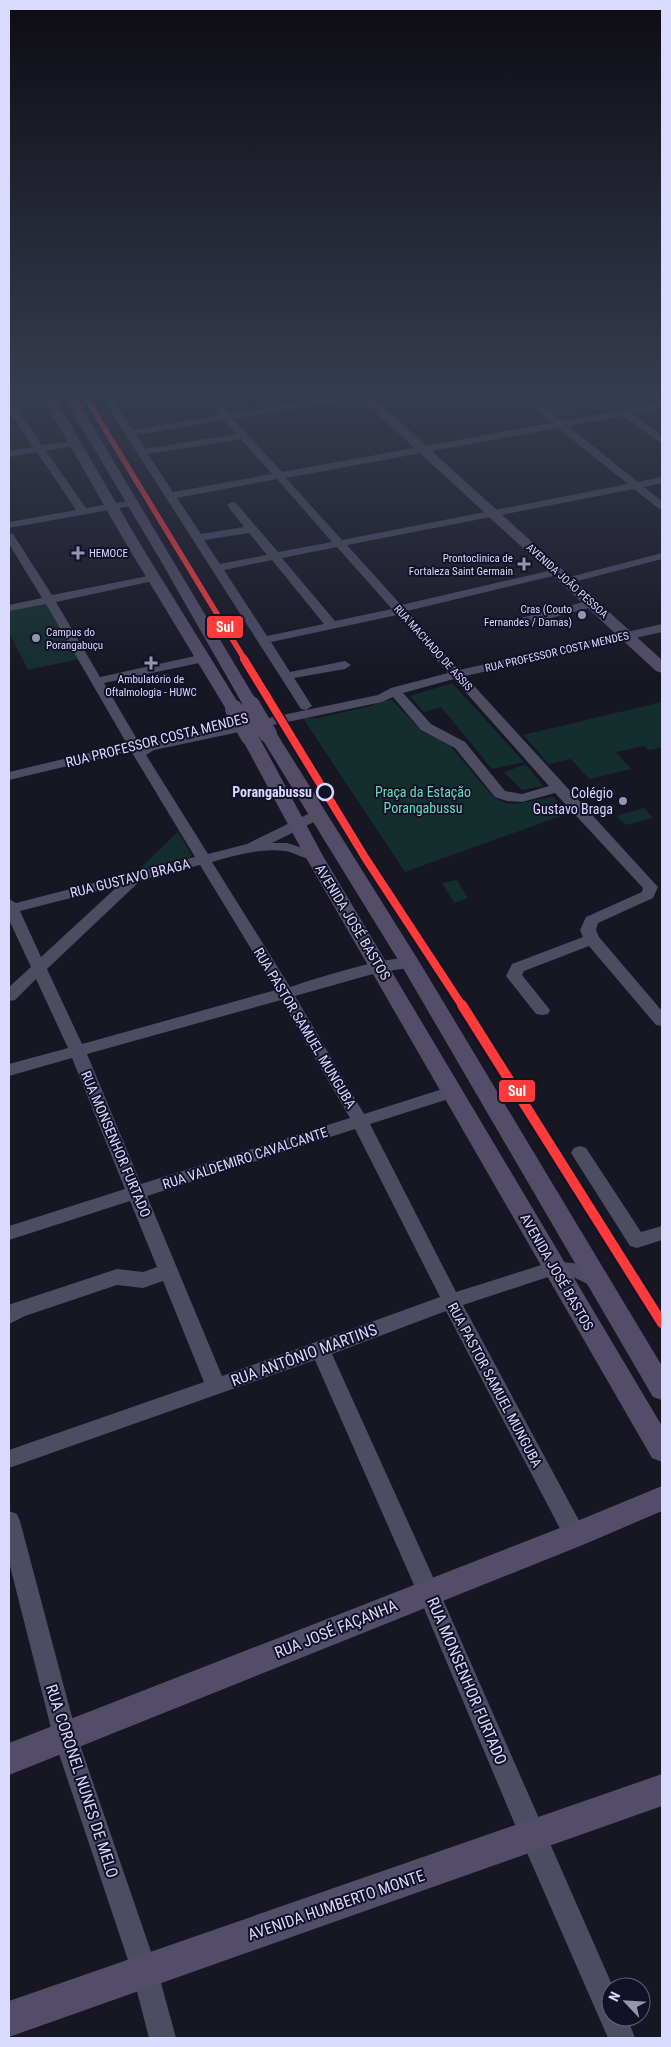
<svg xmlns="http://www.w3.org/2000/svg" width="671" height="2047" font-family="'Roboto Condensed',sans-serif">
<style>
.green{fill:#142e2d}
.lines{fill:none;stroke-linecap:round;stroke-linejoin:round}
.minor{fill:#4c4c63;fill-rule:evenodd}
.major{fill:#534d69;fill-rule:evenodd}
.major-bridge{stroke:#534d69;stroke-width:18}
.metro-1-far2-casing{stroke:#131128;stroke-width:8}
.metro-1-far1-casing{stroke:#131128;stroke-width:11}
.metro-1-casing{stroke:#131128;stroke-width:14}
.metro-1-far2{stroke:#ff3a3a;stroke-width:5.5}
.metro-1-far1{stroke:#ff3a3a;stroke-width:8}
.metro-1{stroke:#ff3a3a;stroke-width:10}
.poi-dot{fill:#9695b1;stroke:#131128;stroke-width:2}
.stop-dot{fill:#131128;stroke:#dad9fe;stroke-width:2.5}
.labels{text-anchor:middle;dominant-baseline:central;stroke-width:4;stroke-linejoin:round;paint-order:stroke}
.far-poi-label{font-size:11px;fill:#dad9fe;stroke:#131128;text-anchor:start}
.far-street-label{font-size:11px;fill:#dad9fe;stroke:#131128}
.street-label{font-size:14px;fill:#dad9fe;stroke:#131128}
.stop-label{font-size:14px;font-weight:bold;fill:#dad9fe;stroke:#131128;text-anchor:end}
.park-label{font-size:14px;fill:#65deb6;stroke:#131128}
.poi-label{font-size:14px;fill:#dad9fe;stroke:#131128;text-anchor:end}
.near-street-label{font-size:16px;fill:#dad9fe;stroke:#131128}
.line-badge{stroke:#131128;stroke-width:2}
.badge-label{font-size:14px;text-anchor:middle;font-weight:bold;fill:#fff}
</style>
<rect width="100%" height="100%" fill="#171623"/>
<g class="green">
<path d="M527,393H662V403L651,400L583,412L581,415C552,420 548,410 527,393Z"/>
<polygon points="47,603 79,659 28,670 9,632 9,610"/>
<polygon points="452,683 524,762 492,769 441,707 424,712 410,696"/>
<polygon points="389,700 392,700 423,732 448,743 489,792 497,799 505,803 515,804 553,797 569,813 405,872 303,718 318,718 371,706 376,703"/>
<polygon points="662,702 662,747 649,750 644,746 616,752 631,769 589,779 571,759 549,764 523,735"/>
<polygon points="524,765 527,766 543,786 522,790 504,772"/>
<polygon points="644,808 653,818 626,825 616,816"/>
<polygon points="178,832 192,856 136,872"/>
<polygon points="457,880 468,898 454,903 442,883"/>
</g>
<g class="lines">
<g class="minor">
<path d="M99,393H109L133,430L220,415L200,393H210L213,396L230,393H254L249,396L217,401L229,414L355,393H377L372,396L233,419L282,472L552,423L516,393H527L562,421L662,403V409L633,414L662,436V444L623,416L568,426L638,482L662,477V483L644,487L662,501V509L658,508L634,489L347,545L401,605L557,569L561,570L563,572L561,574L407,611L459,670L662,624V632L465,676L658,887L653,898L598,923L596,930L599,937L662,1011V1026L656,1025L589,946L524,971L522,975L550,1010L548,1014L542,1015L536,1014L506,976L512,964L583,937L580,930L586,917L642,892L643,888L555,793L522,802L507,801L495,797L455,748L421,730L393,697L382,702L154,750L146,755L208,854L247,844L314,811H324L326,814L324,817L272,843H287L319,853L321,856L319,859C307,862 297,853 285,851C260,848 236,855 212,862L290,987C316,979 393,953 416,959L418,963L416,967L380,972L295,996L364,1114L452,1086L458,1088L460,1092L458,1096L370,1124L456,1292L554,1261L580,1264L605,1276L608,1281L605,1286L598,1289L571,1276L554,1275L463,1305L583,1528L586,1535L583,1542L575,1545L567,1542L446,1311L332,1354L437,1586L613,1987H611V2017H627L635,2038H608L524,1846L418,1594L315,1360L9,1468V1450L204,1382L163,1281L143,1288L117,1285L25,1316L9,1324V1306L11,1304L117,1269L143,1272L157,1267L130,1201L9,1240V1226L125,1189L72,1058L9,1076V1064L68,1048L36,979L15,1000L9,1001V987L31,967L9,920V899L16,903L195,857L131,751L9,780V772L127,744L46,604L9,611V605L42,598L9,544V533L13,534L52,595L153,575L159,578L153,581L56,602L100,677L204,654L210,658L204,662L104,683L138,741L143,740L149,743L378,695L391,688L448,673L397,615L271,642L290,672L345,661L351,665L345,669L294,678L312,706L306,710L301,709ZM224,420L236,434L145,449L136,435ZM558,428L628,484L342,540L286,478ZM241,439L272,474L173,492L148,454ZM277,479L332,542L278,552L236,503L232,502L227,505L244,527L201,534L177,498ZM249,533L267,555L220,564L204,540ZM337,547L392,609L335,621L282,558ZM272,560L324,624L267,636L224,570ZM454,679L549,786L522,794L505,791L465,742L431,724L403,693ZM200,865L276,990L82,1044L47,969L141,880ZM118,886L41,957L20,911ZM281,1000L350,1118L141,1184L87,1054ZM355,1129L440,1297L222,1376L147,1196Z"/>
<polygon points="9,401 12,402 42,445 78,441 78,445 46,451 86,508 133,500 138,503 137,505 9,528 9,522 76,510 37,452 9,457 9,451 33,447 9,411"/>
<polygon points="662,553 662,559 566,584 560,581 562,579"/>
<polygon points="592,600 598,604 596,606 525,625 519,621 521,618"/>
<polygon points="580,1146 586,1148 641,1232 662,1226 662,1240 637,1248 630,1246 571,1153 574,1148"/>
<polygon points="9,1511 17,1514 20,1521 77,1736 158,1972 176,2038 149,2038 132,1972 53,1736 9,1562"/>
</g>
<g class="major">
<polygon points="40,393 52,393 139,542 242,709 240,713 228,713 226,709 125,542"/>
<polygon points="61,393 73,393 259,705 257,709 245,709 243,705 162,563"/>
<polygon points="355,393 368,393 662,660 662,673 656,671"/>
<polygon points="268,729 274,730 277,734 420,963 662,1366 662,1400 653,1397 400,963 259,734 262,730"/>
<polygon points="250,732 256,733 259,737 323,856 662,1426 662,1462 652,1458 305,856 241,737 244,733"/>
<polygon points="662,1486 662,1511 585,1544 9,1775 9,1743 565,1526"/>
<polygon points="662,1774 662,1806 9,2037 9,2001"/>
</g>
<g class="major-bridge">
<polyline points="251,705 268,734"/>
<polyline points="234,709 250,737"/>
</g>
<g class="metro-1-far2-casing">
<polyline id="metro-1-far2" points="83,393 245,660"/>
</g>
<g class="metro-1-far1-casing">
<polyline id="metro-1-far1" points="244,659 366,859 463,1007"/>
</g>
<g class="metro-1-casing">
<polyline id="metro-1" points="462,1005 662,1323"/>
</g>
<use href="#metro-1-far2" class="metro-1-far2"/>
<use href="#metro-1-far1" class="metro-1-far1"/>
<use href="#metro-1" class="metro-1"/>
</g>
<linearGradient id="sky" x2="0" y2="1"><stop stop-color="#0d0c13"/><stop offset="0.58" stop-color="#363c50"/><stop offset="1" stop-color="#363c50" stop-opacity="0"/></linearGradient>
<rect width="671" height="680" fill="url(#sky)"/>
<g class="poi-dot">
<path d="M75.5 545.5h5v5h5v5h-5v5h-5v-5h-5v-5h5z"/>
<path d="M521.5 556.5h5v5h5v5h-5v5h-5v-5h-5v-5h5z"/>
<circle cx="582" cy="615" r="5"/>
<circle cx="36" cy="638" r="5"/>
<path d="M148.5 655.5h5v5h5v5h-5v5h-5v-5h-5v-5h5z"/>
<circle cx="623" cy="801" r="5"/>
</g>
<circle class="stop-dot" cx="325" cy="792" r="8"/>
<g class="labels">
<g class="far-poi-label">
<text x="89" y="553">HEMOCE</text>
<text x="513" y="558" text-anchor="end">Prontoclinica de<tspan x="513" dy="13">Fortaleza Saint Germain</tspan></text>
<text x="572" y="609" text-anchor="end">Cras (Couto<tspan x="572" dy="13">Fernandes / Damas)</tspan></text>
<text x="46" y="632">Campus do<tspan x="46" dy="13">Porangabuçu</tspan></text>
<text x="151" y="679" text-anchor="middle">Ambulatório de<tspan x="151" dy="13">Oftalmologia - HUWC</tspan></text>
</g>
<g class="far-street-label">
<text transform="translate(567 581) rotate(42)">AVENIDA JOÃO PESSOA</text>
<text transform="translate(433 648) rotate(48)">RUA MACHADO DE ASSIS</text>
<text transform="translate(557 652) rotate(-13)">RUA PROFESSOR COSTA MENDES</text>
</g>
<g class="street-label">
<text transform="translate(157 740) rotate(-14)">RUA PROFESSOR COSTA MENDES</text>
<text transform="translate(130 878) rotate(-14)">RUA GUSTAVO BRAGA</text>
<text transform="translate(353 922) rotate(59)">AVENIDA JOSÉ BASTOS</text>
<text transform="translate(305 1028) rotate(59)">RUA PASTOR SAMUEL MUNGUBA</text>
<text transform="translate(116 1144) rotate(67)">RUA MONSENHOR FURTADO</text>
<text transform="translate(245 1158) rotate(-18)">RUA VALDEMIRO CAVALCANTE</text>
<text transform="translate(557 1272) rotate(60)">AVENIDA JOSÉ BASTOS</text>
<text transform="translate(495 1385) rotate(62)">RUA PASTOR SAMUEL MUNGUBA</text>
</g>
<g class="stop-label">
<text x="312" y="792">Porangabussu</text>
</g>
<g class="park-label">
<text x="423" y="792">Praça da Estação<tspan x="423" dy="16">Porangabussu</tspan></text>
</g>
<g class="poi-label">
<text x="613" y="793">Colégio<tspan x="613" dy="16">Gustavo Braga</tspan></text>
</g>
<g class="near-street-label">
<text transform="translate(304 1355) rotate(-20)">RUA ANTÔNIO MARTINS</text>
<text transform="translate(336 1629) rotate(-22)">RUA JOSÉ FAÇANHA</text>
<text transform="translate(467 1681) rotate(67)">RUA MONSENHOR FURTADO</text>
<text transform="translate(82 1781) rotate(72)">RUA CORONEL NUNES DE MELO</text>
<text transform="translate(336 1905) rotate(-19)">AVENIDA HUMBERTO MONTE</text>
</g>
</g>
<g class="line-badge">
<rect x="206" y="615" width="38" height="24" rx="5" fill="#ff3a3a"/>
<rect x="498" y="1079" width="38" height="24" rx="5" fill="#ff3a3a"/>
</g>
<g class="badge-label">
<text x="225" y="632">Sul</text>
<text x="517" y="1096">Sul</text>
</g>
<rect width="671" height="2047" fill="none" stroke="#dad9fe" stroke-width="20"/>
<g transform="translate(626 2002) rotate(295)"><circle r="24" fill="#131128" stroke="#63617e"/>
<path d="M0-4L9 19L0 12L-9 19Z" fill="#9695b1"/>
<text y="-8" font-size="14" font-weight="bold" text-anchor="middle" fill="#dad9fe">N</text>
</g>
</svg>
